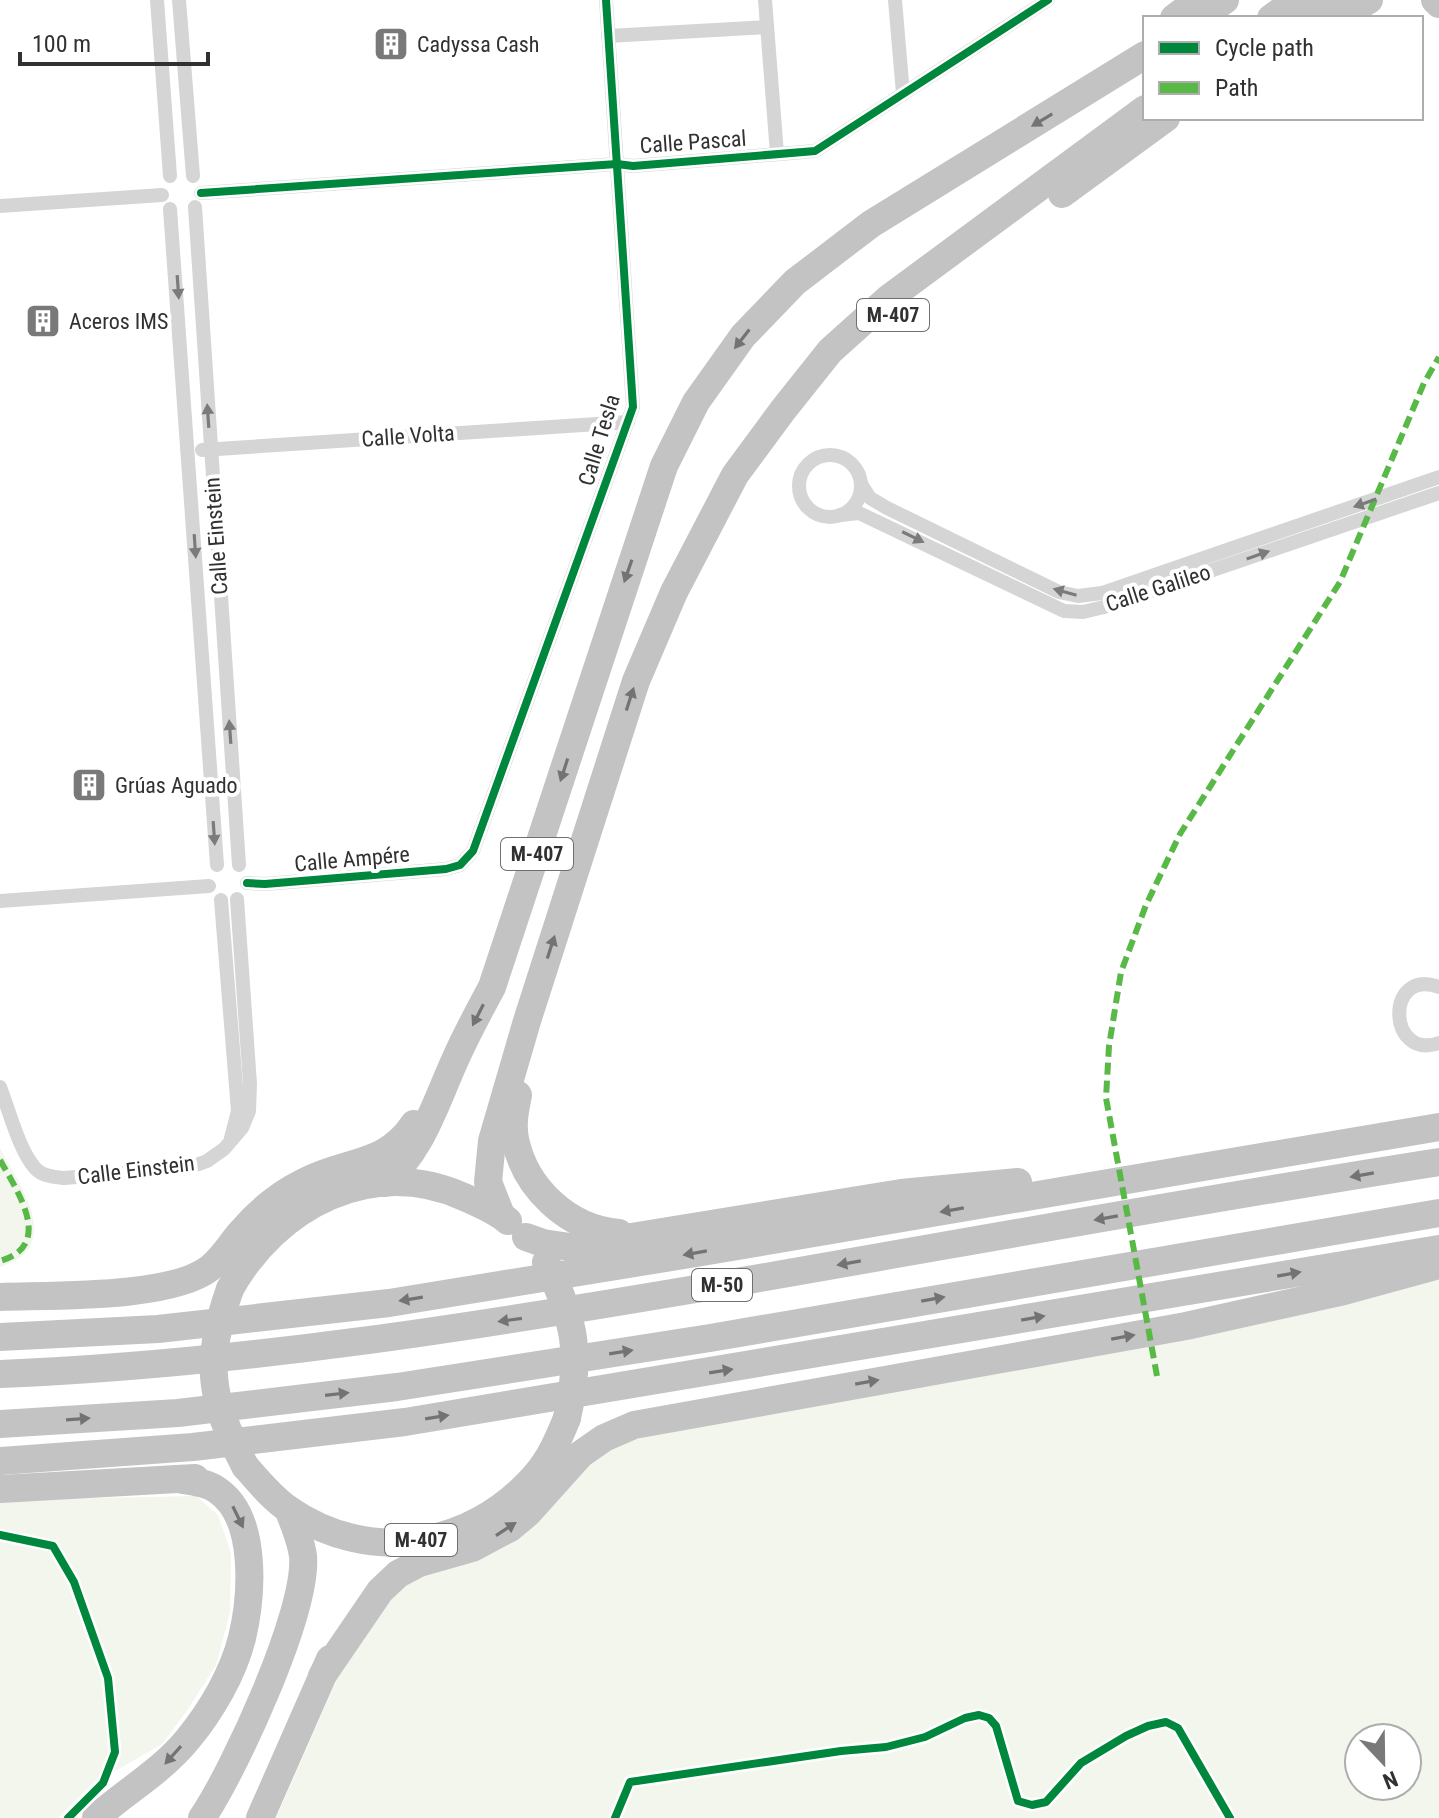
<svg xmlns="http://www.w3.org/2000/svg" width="1439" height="1818" font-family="'Roboto Condensed',sans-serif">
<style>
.green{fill:#f2f6ed;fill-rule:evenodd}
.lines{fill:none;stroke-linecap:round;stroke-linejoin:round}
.street{stroke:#d5d5d5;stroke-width:14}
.highway{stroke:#c3c3c3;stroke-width:28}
.highway-bridge{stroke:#c3c3c3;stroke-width:28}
.quiet{stroke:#58b947;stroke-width:6;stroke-dasharray:12 6;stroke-linecap:butt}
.cycleway-casing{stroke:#fff;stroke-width:13}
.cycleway{stroke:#00873e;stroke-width:8}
.oneway{fill:#737373}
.oneway2{fill:#7b7b7b}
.labels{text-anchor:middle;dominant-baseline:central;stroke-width:8;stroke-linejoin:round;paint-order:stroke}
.shield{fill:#fff;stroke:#6f6f6f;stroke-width:2}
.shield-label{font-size:20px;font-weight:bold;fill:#313131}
.poi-label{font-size:22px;fill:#313131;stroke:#fff;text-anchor:start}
.street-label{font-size:22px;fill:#313131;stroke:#fff}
</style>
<rect width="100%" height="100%" fill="#fff"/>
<g class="green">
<path d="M0,1148C20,1186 66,1247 0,1267Z"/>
<path d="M1439,1274V1818H276L347,1657L380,1607L413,1578L583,1464L621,1442ZM1359,1738H1407V1786H1359Z"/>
<polygon points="196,1496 218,1515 231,1553 230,1612 216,1665 186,1712 162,1744 91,1785 58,1818 0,1818 0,1500"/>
</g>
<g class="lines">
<g class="street">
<polyline points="157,0 170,176"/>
<polyline points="179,0 193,176"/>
<polyline points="765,0 777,154"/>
<polyline points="895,0 903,94"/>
<polyline points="608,36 767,27"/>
<polyline points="201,193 617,164 633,166 815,151 1048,0"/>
<polyline points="0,206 162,195"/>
<polyline points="195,207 239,865"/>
<polyline points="170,209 217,865"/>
<polyline points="202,450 628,422"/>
<circle cx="830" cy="486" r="31"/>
<polyline points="861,484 870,498 887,508 1059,592 1078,596 1102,593 1439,477"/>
<polyline points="840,515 859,513 1064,611 1083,612 1104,607 1439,493"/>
<polyline points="247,883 265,884 446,869 460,865 473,851 633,407 606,0"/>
<polyline points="221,900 238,1111 231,1138"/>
<polyline points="0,901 209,886"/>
<path d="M1439,987C1385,967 1387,1061 1439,1043"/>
<path d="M0,1087C9,1110 19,1150 35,1168C42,1176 54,1177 64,1178L188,1168L207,1161L224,1149L242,1128L249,1111L250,1084L237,899"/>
</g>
<g class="highway">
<polyline points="1435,0 1439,4"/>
<polyline points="1174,18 1198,0"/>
<polyline points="1199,18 1225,0"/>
<polyline points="1271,18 1296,0"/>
<polyline points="1304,18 1329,0"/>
<polyline points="1337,18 1369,0"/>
<polyline points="1062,194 1166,118"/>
<path d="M518,1095C515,1110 512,1124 515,1139C525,1188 568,1229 619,1233"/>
<path d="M384,1183C422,1151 435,1104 455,1060C466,1035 479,1011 492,987L664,466L696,402L743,336L795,282L871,224L1145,55"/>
<polyline points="501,1215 488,1182 492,1141 527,1021 636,681 674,592 735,475 783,410 830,351 889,298 1145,109"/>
<polyline points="526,1237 543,1243 570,1247 901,1193 1018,1182"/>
<path d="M230,1289C276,1206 372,1155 464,1197C479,1204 495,1210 508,1221"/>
<path d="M0,1297C52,1295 170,1299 210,1268C223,1258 231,1243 242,1231C259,1211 280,1194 304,1182C345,1160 386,1167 414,1124"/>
<polyline points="0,1337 158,1329 389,1303 696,1253 1439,1127"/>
<path d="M0,1374C244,1364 485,1325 725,1284C963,1243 1201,1199 1439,1162"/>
<polyline points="0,1424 178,1413 397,1387 710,1338 1439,1213"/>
<polyline points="0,1461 193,1447 405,1422 1439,1249"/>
<path d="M245,1466C258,1481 271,1497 288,1509C368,1565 471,1549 535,1476C550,1459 559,1438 567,1418"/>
<polyline points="0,1489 195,1478"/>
<polyline points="322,1676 380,1591 398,1574 419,1563 472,1548 510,1528 528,1513 581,1454 604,1438 634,1425 1186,1326 1344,1291 1439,1265"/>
<path d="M96,1818C126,1791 161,1772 188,1739C211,1711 233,1674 242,1638C252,1596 258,1517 217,1490C206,1482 190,1481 176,1479"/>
<path d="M202,1818C234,1771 308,1611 303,1556C301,1540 294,1524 288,1509"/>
<polyline points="260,1818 330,1659"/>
</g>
<g class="highway-bridge">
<path d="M546,1262C575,1321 582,1353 567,1418"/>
<path d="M230,1289C204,1363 209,1397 245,1466"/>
</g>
<g class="quiet">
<path d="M0,1160C17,1191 55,1245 0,1261"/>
<polyline points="1157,1376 1106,1098 1109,1046 1121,972 1146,905 1180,834 1340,582 1424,383 1439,357"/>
</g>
<g class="cycleway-casing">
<g id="cycleway">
<polyline points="201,193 617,164 633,166 815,151 1048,0"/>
<polyline points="247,883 265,884 446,869 460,865 473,851 633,407 606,0"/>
<polyline points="0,1535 53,1546 74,1582 108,1678 115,1752 103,1783 68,1818"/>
<polyline points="615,1818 630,1782 841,1751 886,1747 925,1737 965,1718 979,1715 989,1718 996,1726 1018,1801 1032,1805 1046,1802 1081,1763 1126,1736 1148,1726 1166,1722 1178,1728 1230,1818"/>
</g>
</g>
<use href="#cycleway" class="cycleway"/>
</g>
<defs><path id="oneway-solid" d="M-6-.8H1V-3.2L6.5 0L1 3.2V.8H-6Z" transform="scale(2)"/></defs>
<g class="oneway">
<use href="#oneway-solid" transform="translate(1042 120) rotate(149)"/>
<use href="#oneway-solid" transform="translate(742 339) rotate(128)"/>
<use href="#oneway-solid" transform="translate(628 571) rotate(109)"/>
<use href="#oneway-solid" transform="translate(630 699) rotate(-72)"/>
<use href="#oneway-solid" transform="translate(564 770) rotate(108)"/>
<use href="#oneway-solid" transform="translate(551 947) rotate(-72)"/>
<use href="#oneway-solid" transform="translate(478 1015) rotate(117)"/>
<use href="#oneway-solid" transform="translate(1362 1175) rotate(170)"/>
<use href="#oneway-solid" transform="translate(952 1210) rotate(170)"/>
<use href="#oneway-solid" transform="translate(1106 1218) rotate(170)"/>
<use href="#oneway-solid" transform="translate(695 1253) rotate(170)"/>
<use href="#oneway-solid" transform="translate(849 1263) rotate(170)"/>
<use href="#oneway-solid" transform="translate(1289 1274) rotate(-10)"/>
<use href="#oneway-solid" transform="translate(411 1299) rotate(171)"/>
<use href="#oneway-solid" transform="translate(933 1299) rotate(-10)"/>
<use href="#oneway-solid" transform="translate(1033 1318) rotate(-10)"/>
<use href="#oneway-solid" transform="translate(510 1320) rotate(172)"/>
<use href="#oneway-solid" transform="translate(1123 1337) rotate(-10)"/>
<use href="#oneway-solid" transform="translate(621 1352) rotate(-9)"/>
<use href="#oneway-solid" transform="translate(721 1371) rotate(-9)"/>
<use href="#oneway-solid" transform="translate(867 1382) rotate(-10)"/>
<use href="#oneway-solid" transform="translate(337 1394) rotate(-7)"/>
<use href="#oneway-solid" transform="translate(437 1417) rotate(-9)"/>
<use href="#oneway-solid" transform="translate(78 1419) rotate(-4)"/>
<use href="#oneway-solid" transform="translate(238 1517) rotate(64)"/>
<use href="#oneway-solid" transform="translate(506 1529) rotate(-33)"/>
<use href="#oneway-solid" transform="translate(173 1755) rotate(132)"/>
</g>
<g class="oneway2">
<use href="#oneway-solid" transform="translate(178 287) rotate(86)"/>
<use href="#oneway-solid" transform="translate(208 416) rotate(-94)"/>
<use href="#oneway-solid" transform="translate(1365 503) rotate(161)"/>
<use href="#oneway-solid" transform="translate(913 537) rotate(26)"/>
<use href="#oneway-solid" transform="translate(195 546) rotate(86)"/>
<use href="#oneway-solid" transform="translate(1258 555) rotate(-19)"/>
<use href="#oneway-solid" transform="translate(1065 592) rotate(-164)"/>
<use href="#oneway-solid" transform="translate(230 732) rotate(-94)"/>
<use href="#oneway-solid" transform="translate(214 833) rotate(86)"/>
</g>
<defs>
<g id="building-square" transform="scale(1.8)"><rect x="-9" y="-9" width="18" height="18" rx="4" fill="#797979" stroke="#fff"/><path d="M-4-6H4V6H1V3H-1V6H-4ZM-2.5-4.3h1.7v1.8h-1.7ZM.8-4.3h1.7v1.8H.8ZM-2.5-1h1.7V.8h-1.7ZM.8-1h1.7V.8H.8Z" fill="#fff"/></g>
</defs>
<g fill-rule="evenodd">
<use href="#building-square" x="391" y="44"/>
<use href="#building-square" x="43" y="321"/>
<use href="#building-square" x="89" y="785"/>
</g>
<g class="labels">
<g class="shield">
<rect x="857" y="299" width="72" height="32" rx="6"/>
<rect x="501" y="838" width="72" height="32" rx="6"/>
<rect x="692" y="1269" width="60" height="32" rx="6"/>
<rect x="385" y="1524" width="72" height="32" rx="6"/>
</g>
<g class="shield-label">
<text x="893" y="315">M-407</text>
<text x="537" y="854">M-407</text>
<text x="722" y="1285">M-50</text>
<text x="421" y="1540">M-407</text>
</g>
<g class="poi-label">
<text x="417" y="44">Cadyssa Cash</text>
<text x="69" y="321">Aceros IMS</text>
<text x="115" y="785">Grúas Aguado</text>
</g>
<g class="street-label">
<text transform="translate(693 142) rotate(-4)">Calle Pascal</text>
<text transform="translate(408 436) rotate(-4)">Calle Volta</text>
<text transform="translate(599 440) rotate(-73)">Calle Tesla</text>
<text transform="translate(216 536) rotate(-94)">Calle Einstein</text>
<text transform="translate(1158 588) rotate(-18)">Calle Galileo</text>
<text transform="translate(352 859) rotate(-5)">Calle Ampére</text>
<text transform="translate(136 1170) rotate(-7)">Calle Einstein</text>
</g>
</g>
<rect x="1143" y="16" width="280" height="104" fill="#ffffff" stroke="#adadad" stroke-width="2"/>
<rect x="1159" y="42" width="40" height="12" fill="#00873e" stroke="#adadad" stroke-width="2"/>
<text x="1215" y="56" font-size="24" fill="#313131">Cycle path</text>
<rect x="1159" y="82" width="40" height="12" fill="#58b947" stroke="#adadad" stroke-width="2"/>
<text x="1215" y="96" font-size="24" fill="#313131">Path</text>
<g transform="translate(1383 1762) rotate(158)"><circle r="38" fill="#ffffff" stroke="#adadad" stroke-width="2"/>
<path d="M0-6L14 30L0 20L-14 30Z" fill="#797979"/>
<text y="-12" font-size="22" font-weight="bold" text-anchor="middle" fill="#313131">N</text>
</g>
<path d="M20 52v12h188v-12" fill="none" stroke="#313131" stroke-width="4"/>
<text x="32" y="52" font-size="24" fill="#313131" stroke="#ffffff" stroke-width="6" paint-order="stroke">100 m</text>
</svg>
